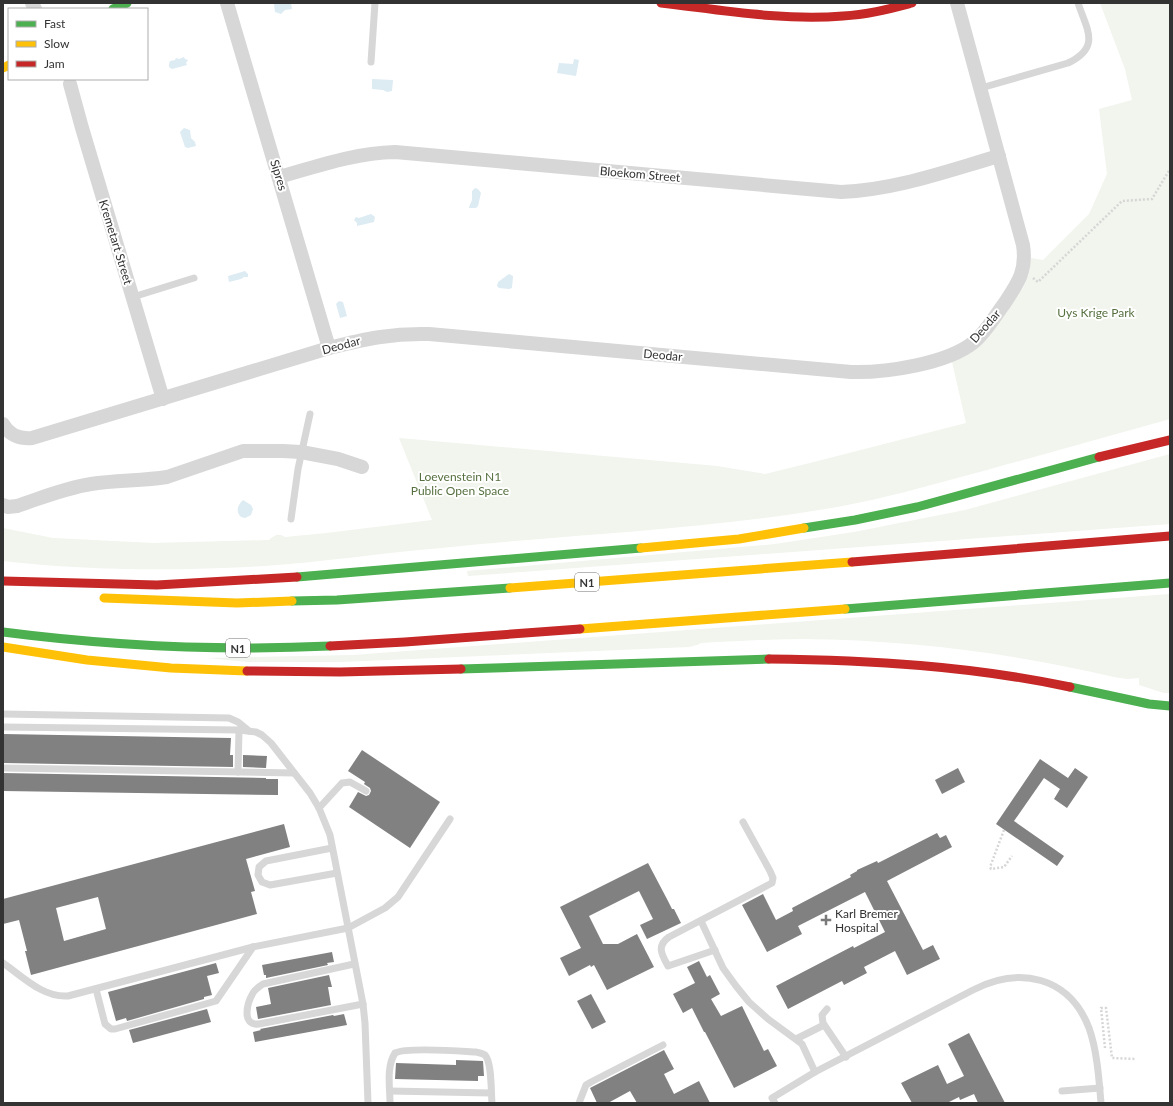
<svg xmlns="http://www.w3.org/2000/svg" width="1173" height="1106" font-family="Lato,sans-serif">
<style>
.green{fill:#f1f5ed}
.water{fill:#ddebf3}
.building{fill:#818181;fill-rule:evenodd}
.lines{fill:none;stroke-linecap:round;stroke-linejoin:round}
.path{stroke:#d6d6d6;stroke-width:2.5;stroke-dasharray:2 2;stroke-linecap:butt}
.lane{stroke:#d7d7d7;stroke-width:7}
.street{stroke:#d7d7d7;stroke-width:14}
.fast{stroke:#4caf50;stroke-width:9}
.slow{stroke:#ffc107;stroke-width:9}
.jam{stroke:#c62828;stroke-width:9}
.poi-dot{fill:#7a7a7a;stroke:#fff;stroke-width:1.5}
.labels{text-anchor:middle;dominant-baseline:central;stroke-width:4;stroke-linejoin:round;paint-order:stroke}
.shield{fill:#fff;stroke:#707070;stroke-width:1}
.shield-label{font-size:11px;font-weight:bold;fill:#333}
.street-label{font-size:12px;fill:#333;stroke:#fff}
.park-label{font-size:12px;fill:#56703f;stroke:#fff}
.poi-label{font-size:12px;fill:#333;stroke:#fff;text-anchor:start}
</style>
<rect width="100%" height="100%" fill="#fff"/>
<g class="green">
<path d="M1100,3H1170V419C1109,436 1048,453 987,470C937,483 888,498 837,507C706,530 573,534 441,548C382,553 323,562 264,566C177,571 90,571 3,561V528L53,538L153,543L269,540C275,535 278,533 285,537L327,533L432,520L399,438L717,466L765,474L814,462L966,423L952,362L990,335L1023,288L1029,274L1031,258L1043,260L1089,214L1107,174L1099,109L1132,100L1125,69Z"/>
<polygon points="1170,454 1170,524 468,576 467,571 775,544 854,532 965,510"/>
<path d="M1170,594V693H1164L1139,685V678L1127,679L1114,677C1012,653 909,640 804,639C770,639 736,641 701,643L697,645L689,647L340,662H248L207,658L353,655Z"/>
</g>
<g class="water">
<polygon points="279,3 291,3 292,9 285,10 281,14 275,12 274,4"/>
<polygon points="184,57 185,59 188,60 186,63 187,65 172,69 169,67 169,64 170,61 175,60 176,58 179,59"/>
<polygon points="574,59 579,60 576,76 557,73 559,63 573,64"/>
<polygon points="372,79 393,80 392,91 387,92 383,90 372,89"/>
<polygon points="184,128 190,130 191,138 195,142 196,146 188,148 185,147 180,132"/>
<polygon points="475,188 478,189 481,193 478,206 476,208 469,208 469,207 472,200 472,191"/>
<polygon points="371,214 375,217 374,222 357,226 357,223 354,220 356,217 359,218"/>
<polygon points="245,271 248,274 248,277 244,277 241,279 229,282 228,276"/>
<polygon points="509,274 513,276 512,288 509,289 499,288 497,286 498,282"/>
<polygon points="339,301 343,302 347,316 340,318 336,304"/>
<path d="M243,500L251,505L253,509L251,515L245,518L241,517C235,511 238,505 243,500Z"/>
</g>
<g class="building">
<polygon points="3,734 231,738 230,755 233,755 233,767 3,763"/>
<polygon points="362,750 440,802 410,848 349,807 358,792 366,796 369,795 371,791 370,788 364,784 365,782 348,771"/>
<polygon points="243,755 267,756 266,768 243,767"/>
<polygon points="1040,759 1068,778 1075,768 1088,777 1067,808 1054,799 1060,789 1044,778 1014,821 1064,856 1057,866 996,824"/>
<polygon points="958,768 965,782 942,794 935,780"/>
<polygon points="3,773 266,778 266,779 278,779 278,795 3,791"/>
<path d="M284,824L290,847L246,859L255,891L251,892L257,914L31,975L25,951H27L19,920L3,924V899ZM98,897L106,929L64,941L56,908Z"/>
<polygon points="937,833 940,838 946,835 952,847 887,881 923,950 933,945 940,959 907,975 895,951 864,967 867,973 844,985 842,981 788,1009 776,986 853,946 854,948 885,932 865,892 798,926 802,934 767,952 742,905 763,894 776,920 793,911 792,908 851,877 850,875 857,871 857,870 877,861 878,863"/>
<polygon points="648,863 668,901 672,909 674,909 681,923 647,939 640,925 653,919 639,891 589,916 603,944 618,944 637,934 654,967 607,990 594,965 591,967 590,965 569,976 560,958 581,948 560,907"/>
<polygon points="332,952 334,962 327,963 328,965 266,978 266,975 264,975 262,965"/>
<polygon points="699,961 707,977 710,975 720,994 711,999 721,1016 742,1006 764,1051 768,1049 777,1066 734,1088 705,1032 704,1032 692,1008 683,1013 673,994 695,983 687,967"/>
<polygon points="216,963 219,973 207,976 212,995 204,997 204,999 127,1021 126,1018 116,1021 108,992"/>
<polygon points="329,975 332,987 328,987 331,1005 258,1019 256,1007 271,1004 268,988"/>
<polygon points="591,994 606,1022 592,1029 577,1001"/>
<polygon points="207,1009 211,1022 133,1043 129,1030"/>
<polygon points="344,1014 347,1025 255,1042 253,1032 261,1030 260,1029 333,1015 334,1016"/>
<polygon points="969,1033 1005,1103 978,1103 974,1094 960,1100 959,1097 947,1103 912,1103 901,1083 938,1065 947,1084 964,1076 948,1044"/>
<polygon points="664,1050 674,1069 664,1074 674,1094 699,1081 710,1103 637,1103 630,1091 608,1103 597,1103 590,1088"/>
<polygon points="456,1060 483,1061 484,1076 478,1076 478,1081 395,1079 396,1063 456,1065"/>
</g>
<g class="lines">
<g class="path">
<polyline points="1033,278 1038,282 1122,201 1152,199 1170,169"/>
<polyline points="1004,830 990,867 991,869 1004,867 1012,856"/>
<polyline points="1105,1048 1101,1008 1106,1008 1112,1058 1136,1059"/>
</g>
<g class="lane">
<polyline points="371,62 375,3"/>
<path d="M981,88L1068,63C1101,47 1087,30 1078,3"/>
<polyline points="133,297 194,278"/>
<polyline points="291,519 298,469 310,414"/>
<polyline points="3,714 229,718 238,722 249,731"/>
<polyline points="3,727 239,730 256,732 262,735 271,743 310,793 319,808 330,835 363,1004 365,1023 368,1103"/>
<polyline points="3,768 294,773"/>
<polyline points="238,772 239,730"/>
<polyline points="319,808 342,783 350,782 366,791"/>
<polyline points="332,848 266,861 259,867 258,875 262,882 270,885 337,873"/>
<polyline points="701,921 723,968 736,986 749,1002 768,1019 802,1044 815,1072"/>
<path d="M715,950L668,966C662,955 656,946 669,937L772,883L773,878L770,871L743,822"/>
<path d="M3,963C22,976 43,998 68,996L253,947L348,928L385,908L398,897L450,819"/>
<path d="M354,964L263,984C259,987 255,989 253,993C247,1003 241,1026 259,1024L363,1004"/>
<polyline points="96,989 105,1024 111,1029 115,1029 216,1001 253,947"/>
<polyline points="827,1009 822,1015 823,1023 846,1057"/>
<polyline points="796,1039 824,1025"/>
<polyline points="390,1091 491,1093"/>
<polyline points="1062,1091 1100,1088"/>
<path d="M390,1103C390,1088 386,1067 395,1053C407,1047 459,1051 476,1052C479,1053 482,1053 485,1055C492,1062 491,1093 492,1103"/>
<polyline points="579,1103 586,1085 591,1082 663,1045"/>
<path d="M775,1103L772,1098L815,1072L973,990C1019,966 1069,976 1089,1028C1097,1050 1099,1079 1101,1103"/>
</g>
<g class="street">
<polyline points="32,3 35,9"/>
<polyline points="227,3 329,348"/>
<polyline points="70,84 82,128 163,399"/>
<path d="M279,177C318,166 355,153 395,152L841,192C895,190 947,171 999,156"/>
<path d="M3,424C9,435 20,439 32,438L329,348C365,339 392,333 429,334L851,372C885,373 947,364 974,342C986,332 995,316 1004,304C1018,283 1027,271 1023,245L957,3"/>
<path d="M3,505L8,507L17,506C41,498 65,488 91,484C116,480 142,481 167,477L243,451H283L301,452L338,459L362,467"/>
</g>
<g class="fast">
<polyline points="113,9 127,3"/>
<polyline points="804,528 855,520 917,507 1099,457"/>
<polyline points="297,577 641,548"/>
<polyline points="292,601 337,600 510,588"/>
<polyline points="845,609 1170,583"/>
<path d="M3,632C111,646 221,651 330,646"/>
<polyline points="461,669 769,659"/>
<polyline points="1070,687 1149,704 1170,706"/>
</g>
<g class="slow">
<polyline points="3,68 9,65"/>
<polyline points="641,548 739,539 804,528"/>
<polyline points="510,588 852,562"/>
<polyline points="104,598 237,603 292,601"/>
<polyline points="580,629 845,609"/>
<polyline points="3,647 87,660 171,668 247,671"/>
</g>
<g class="jam">
<path d="M661,3C721,10 783,21 843,16C867,15 889,9 912,3"/>
<polyline points="1099,457 1170,440"/>
<polyline points="852,562 1170,536"/>
<polyline points="3,581 157,585 297,577"/>
<polyline points="330,646 405,642 580,629"/>
<path d="M769,659C870,660 971,666 1070,687"/>
<polyline points="247,671 340,672 461,669"/>
</g>
</g>
<path class="poi-dot" d="M824 914h4v4h4v4h-4v4h-4v-4h-4v-4h4z"/>
<g class="labels">
<g class="shield">
<rect x="575" y="573" width="24" height="18" rx="3"/>
<rect x="226" y="639" width="24" height="18" rx="3"/>
</g>
<g class="shield-label">
<text x="587" y="582">N1</text>
<text x="238" y="648">N1</text>
</g>
<g class="street-label">
<text transform="translate(640 174) rotate(5)">Bloekom Street</text>
<text transform="translate(279 175) rotate(73)">Sipres</text>
<text transform="translate(116 242) rotate(73)">Kremetart Street</text>
<text transform="translate(985 326) rotate(-49)">Deodar</text>
<text transform="translate(341 345) rotate(-15)">Deodar</text>
<text transform="translate(663 355) rotate(5)">Deodar</text>
</g>
<g class="park-label">
<text x="1096" y="312">Uys Krige Park</text>
<text x="460" y="476">Loevenstein N1<tspan x="460" dy="14">Public Open Space</tspan></text>
</g>
<g class="poi-label">
<text x="835" y="913">Karl Bremer<tspan x="835" dy="14">Hospital</tspan></text>
</g>
</g>
<rect width="1173" height="1106" fill="none" stroke="#333333" stroke-width="8"/>
<rect x="8" y="8" width="140" height="72" fill="#ffffff" stroke="#adadad"/>
<rect x="16" y="21" width="20" height="6" fill="#4caf50" stroke="#adadad"/>
<text x="44" y="28" font-size="12" fill="#333333">Fast</text>
<rect x="16" y="41" width="20" height="6" fill="#ffc107" stroke="#adadad"/>
<text x="44" y="48" font-size="12" fill="#333333">Slow</text>
<rect x="16" y="61" width="20" height="6" fill="#c62828" stroke="#adadad"/>
<text x="44" y="68" font-size="12" fill="#333333">Jam</text>
</svg>
